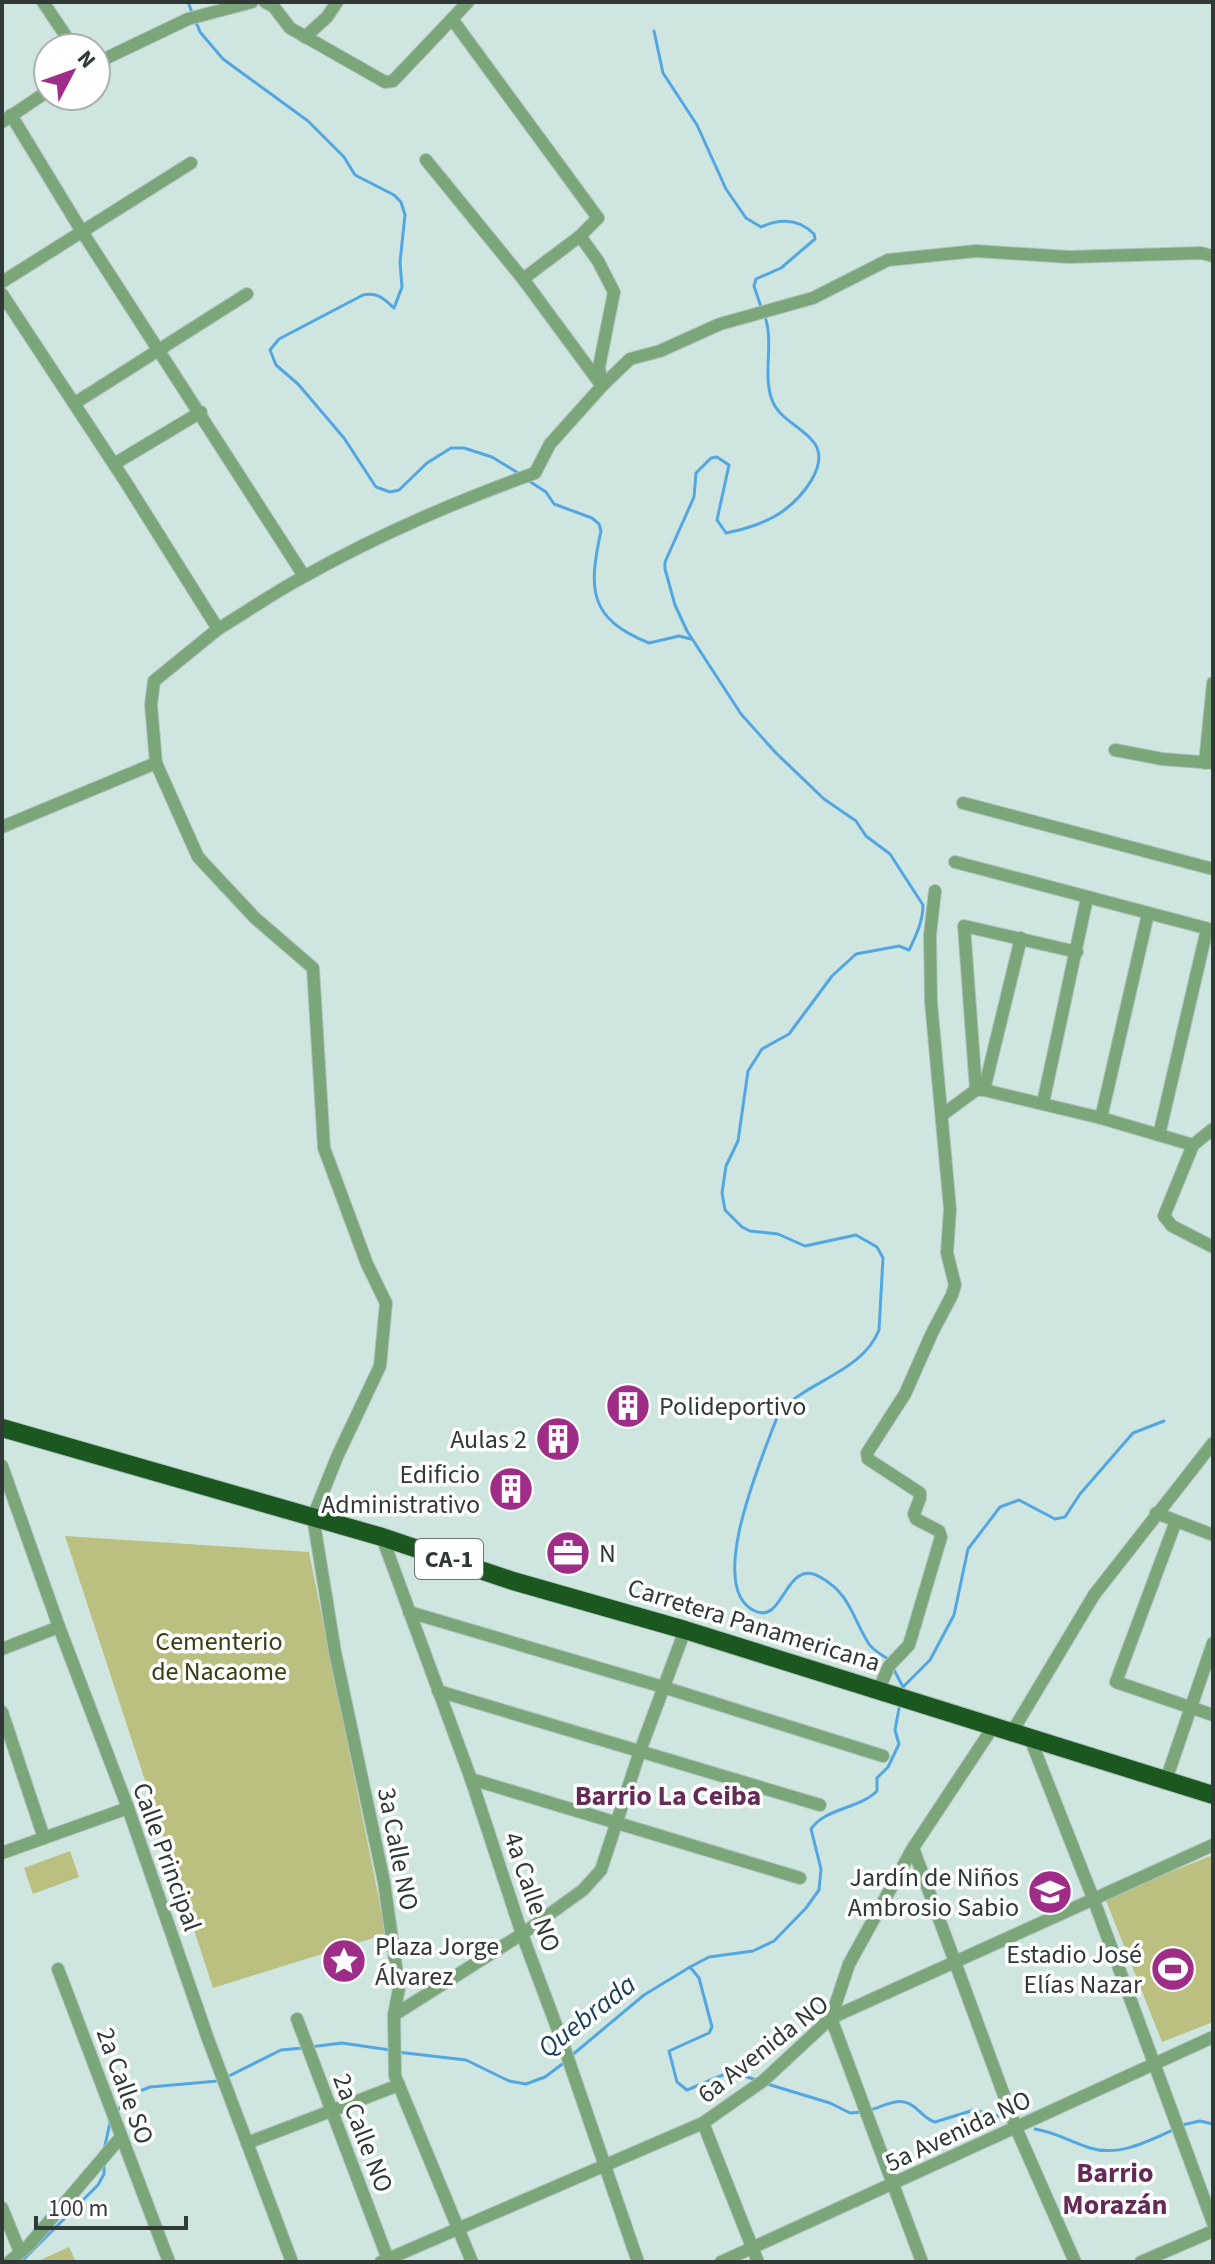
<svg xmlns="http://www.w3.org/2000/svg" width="1215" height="2264" font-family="'Source Sans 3',sans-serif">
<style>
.green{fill:#bbc080}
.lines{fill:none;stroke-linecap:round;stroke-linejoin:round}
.stream{stroke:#52a7e2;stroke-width:3}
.minor-casing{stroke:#afc3be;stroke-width:14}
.highway-casing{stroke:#afc3be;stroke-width:20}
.minor{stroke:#7aa67a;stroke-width:12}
.highway{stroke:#1b5820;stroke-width:18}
.labels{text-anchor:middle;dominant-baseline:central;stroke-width:7;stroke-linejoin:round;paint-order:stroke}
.shield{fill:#fff;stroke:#6e7472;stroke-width:2}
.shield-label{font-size:24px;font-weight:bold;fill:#303936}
.poi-label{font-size:26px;fill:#303936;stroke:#fff;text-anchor:end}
.street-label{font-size:26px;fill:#303936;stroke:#fff}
.park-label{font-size:26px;fill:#3a3c14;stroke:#fff}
.neighbourhood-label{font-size:28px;font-weight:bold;fill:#642b56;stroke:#fff}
.water-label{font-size:28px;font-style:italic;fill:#1a3e57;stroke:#fff}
</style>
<rect width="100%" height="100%" fill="#cfe6e0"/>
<g class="green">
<polygon points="65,1536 309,1552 386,1934 213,1988"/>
<polygon points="70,1851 79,1877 33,1894 24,1868"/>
<polygon points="1213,1855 1213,2022 1162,2042 1105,1898"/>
<polygon points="69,2247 76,2262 36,2262"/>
</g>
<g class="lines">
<g class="stream">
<polyline points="188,2 193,15"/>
<path d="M196,22L200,32L223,59L308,121L344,157L355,175L394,195L401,202L405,215L400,262L402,287L394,308C384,299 378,292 363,295L279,339L270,350L276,365L298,384L344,438L376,487L390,492L399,490L427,463L451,448H464L492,457L520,474"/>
<path d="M654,31L663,73L697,125L726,189L746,218L761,227C781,218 799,219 814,234L815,239L781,268L756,279L754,286L761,307"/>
<path d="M764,314C775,341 762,373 772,400C780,421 804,427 815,444C829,466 801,498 783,511C768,522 744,530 726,533L717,520L729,465L717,457L711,458L696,473L694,497L665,562V569L675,605L687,631L741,714L776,753L824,799L856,821L866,836L890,854L923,905C923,921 916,936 909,950L899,946L856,954L832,976L789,1034L762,1049L748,1071L738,1141L726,1166L722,1193L725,1210L742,1227L750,1231L778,1234L805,1246L856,1235L877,1247L883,1258L879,1330C863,1371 808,1381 779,1412C766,1449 703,1588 755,1611C784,1625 785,1557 820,1577C851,1594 852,1618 869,1644C874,1651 882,1655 888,1659"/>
<path d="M529,481L546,492L554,504L592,518L599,524L601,531C588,590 589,619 649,643L679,636L691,639"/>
<polyline points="892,1666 903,1687"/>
<polyline points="903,1687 930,1660 954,1615 968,1549 1000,1507 1019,1500 1055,1519 1065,1517 1080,1494 1133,1433 1164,1421"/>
<polyline points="690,1967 699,1978 712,2027 709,2033 669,2051 677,2082 687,2090 730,2072 757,2080"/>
<polyline points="310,2047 342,2043 390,2050"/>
<polyline points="397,2052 466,2060 509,2081 526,2084 545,2077 565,2062"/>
<path d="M571,2056L644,1995L690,1967L709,1957L753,1951L774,1941L806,1908L819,1890L821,1869L811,1829C825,1808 859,1809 877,1791V1778L888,1767L899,1744L895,1730L900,1703"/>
<polyline points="225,2078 281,2050 303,2048"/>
<polyline points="764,2083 830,2103 850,2113 863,2112"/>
<path d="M870,2110C890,2104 902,2094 919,2111C925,2116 928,2120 935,2122L974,2110L1002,2117"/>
<polyline points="116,2112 130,2095 150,2087 218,2081"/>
<polyline points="1182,2125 1200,2121 1213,2124"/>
<path d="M1035,2129C1055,2132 1071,2142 1090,2148C1119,2157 1149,2141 1175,2129"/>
<polyline points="104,2150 111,2118"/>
<polyline points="21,2262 98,2185 104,2174 104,2165"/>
</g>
<g class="minor-casing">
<g id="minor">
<polyline points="43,2 74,48"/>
<polyline points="265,2 274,7 290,28 385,82 393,81 468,2"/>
<polyline points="452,19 598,218 580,236 523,279"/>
<polyline points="305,37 327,17 337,2"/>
<polyline points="96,63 188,19 252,2"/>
<polyline points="11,115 81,230 304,576"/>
<polyline points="2,122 48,91"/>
<polyline points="426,160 523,279 602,386 630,359 660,351 720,324 813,298 888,260 976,251 1069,257 1201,253 1213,256"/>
<polyline points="2,282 191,163"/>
<polyline points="2,294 125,481 218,629 154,681 151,705 156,763 2,827"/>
<polyline points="75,403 247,294"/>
<polyline points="114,464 201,412"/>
<path d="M218,629C248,611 276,591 307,575C380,534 457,501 535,473L550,444L602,386L599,367L614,292L598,261L580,236"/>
<polyline points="1115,750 1162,759 1213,763"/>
<polyline points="156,763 198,857 255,918 313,968 324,1148 367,1264 386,1303 380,1366 337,1457 313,1517 335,1652 384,1882 399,1988 394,2015 395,2076 472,2262"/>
<polyline points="1205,763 1213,683"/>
<polyline points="963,803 1213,869"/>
<polyline points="955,862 1213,930"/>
<polyline points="976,1090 964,926 1077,952"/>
<polyline points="984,1090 1021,938"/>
<polyline points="1043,1103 1087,898"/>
<polyline points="942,1115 976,1090 984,1090 1101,1118 1193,1145"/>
<polyline points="1101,1118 1148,914"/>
<polyline points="1213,1129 1193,1145 1164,1216 1172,1226 1213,1247"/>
<polyline points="1159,1135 1207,929"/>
<polyline points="2,1466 59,1627 128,1808 208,2039 292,2262"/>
<polyline points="1156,1513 1213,1535"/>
<polyline points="1176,1521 1116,1682 1213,1715"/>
<polyline points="382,1537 471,1779 522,1934 562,2041 638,2262"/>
<polyline points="409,1612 663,1687 883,1756"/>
<polyline points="2,1649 59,1627"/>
<polyline points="438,1691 820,1805"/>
<polyline points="878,1691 889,1666 909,1645 941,1537 939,1531 916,1519 914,1514 920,1498 920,1493 868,1459 867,1453 905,1394 932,1333 952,1295 955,1285 947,1253 950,1209 931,1002 930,935 935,891"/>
<polyline points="2,1712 44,1838"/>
<polyline points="1012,1732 1094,1595 1213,1443"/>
<polyline points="1030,1738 1093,1898 1213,2223"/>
<polyline points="471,1779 800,1878"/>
<polyline points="1166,1780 1213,1643"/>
<polyline points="913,1848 1016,2128 1075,2262"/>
<polyline points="2,1853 128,1808"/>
<polyline points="58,1969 169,2262"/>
<polyline points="394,2015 522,1934 583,1890 601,1870 640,1751 685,1630"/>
<polyline points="831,2018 849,1964 913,1848 993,1727"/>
<polyline points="831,2018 922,2262"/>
<polyline points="297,2019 389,2262"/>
<polyline points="703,2123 758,2262"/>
<polyline points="247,2143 399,2085"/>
<polyline points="2,2208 20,2252"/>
<polyline points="9,2262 29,2245 120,2138"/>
<polyline points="381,2262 703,2123 763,2081 831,2018 1213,1845"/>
<polyline points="721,2262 1213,2037"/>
<polyline points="1141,2262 1213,2231"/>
</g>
</g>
<g class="highway-casing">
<polyline id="highway" points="2,1428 382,1537 513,1581 685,1630 1213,1795"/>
</g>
<use href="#minor" class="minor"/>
<use href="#highway" class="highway"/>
</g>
<defs>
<g id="building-disc" transform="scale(2.3)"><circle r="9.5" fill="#9f2c87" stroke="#fff"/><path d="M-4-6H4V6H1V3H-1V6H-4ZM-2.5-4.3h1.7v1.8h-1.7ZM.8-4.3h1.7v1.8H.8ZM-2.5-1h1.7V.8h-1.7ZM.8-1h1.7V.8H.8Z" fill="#fff"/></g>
<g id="office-disc" transform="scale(2.3)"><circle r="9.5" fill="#9f2c87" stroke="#fff"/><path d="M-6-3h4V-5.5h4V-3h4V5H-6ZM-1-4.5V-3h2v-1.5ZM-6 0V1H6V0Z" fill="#fff"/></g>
<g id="school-disc" transform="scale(2.3)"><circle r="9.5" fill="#9f2c87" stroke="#fff"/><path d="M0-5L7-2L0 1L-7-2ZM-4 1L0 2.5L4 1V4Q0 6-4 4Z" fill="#fff"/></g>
<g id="sight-disc" transform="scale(2.3)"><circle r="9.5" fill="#9f2c87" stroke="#fff"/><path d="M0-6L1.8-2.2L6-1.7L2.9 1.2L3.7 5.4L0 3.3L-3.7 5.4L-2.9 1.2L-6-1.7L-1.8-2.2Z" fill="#fff"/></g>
<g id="stadium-disc" transform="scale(2.3)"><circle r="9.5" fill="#9f2c87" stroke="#fff"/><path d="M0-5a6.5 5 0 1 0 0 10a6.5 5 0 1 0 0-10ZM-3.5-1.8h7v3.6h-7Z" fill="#fff"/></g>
</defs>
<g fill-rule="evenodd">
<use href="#building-disc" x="628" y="1406"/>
<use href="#building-disc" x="558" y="1439"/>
<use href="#building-disc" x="511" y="1489"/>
<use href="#office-disc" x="568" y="1553"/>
<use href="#school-disc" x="1050" y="1892"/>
<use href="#sight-disc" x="344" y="1961"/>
<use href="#stadium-disc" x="1173" y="1969"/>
</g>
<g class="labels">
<rect class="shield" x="415" y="1539" width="68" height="40" rx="6"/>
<g class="shield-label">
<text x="449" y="1559">CA-1</text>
</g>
<g class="poi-label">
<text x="659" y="1406" text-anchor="start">Polideportivo</text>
<text x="527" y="1439">Aulas 2</text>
<text x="480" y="1474">Edificio<tspan x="480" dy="30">Administrativo</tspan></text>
<text x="599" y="1553" text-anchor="start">N</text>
<text x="1019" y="1877">Jardín de Niños<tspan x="1019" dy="30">Ambrosio Sabio</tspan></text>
<text x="375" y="1946" text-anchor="start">Plaza Jorge<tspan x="375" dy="30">Álvarez</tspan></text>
<text x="1142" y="1954">Estadio José<tspan x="1142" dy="30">Elías Nazar</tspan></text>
</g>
<g class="street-label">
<text transform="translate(754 1625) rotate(17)">Carretera Panamericana</text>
<text transform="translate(398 1849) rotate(79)">3a Calle NO</text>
<text transform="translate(167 1857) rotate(70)">Calle Principal</text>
<text transform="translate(532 1892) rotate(71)">4a Calle NO</text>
<text transform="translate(763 2049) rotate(-38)">6a Avenida NO</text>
<text transform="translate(125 2086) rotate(70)">2a Calle SO</text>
<text transform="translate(958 2131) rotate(-25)">5a Avenida NO</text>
<text transform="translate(363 2133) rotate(69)">2a Calle NO</text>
</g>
<g class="park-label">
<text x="219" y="1641">Cementerio<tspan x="219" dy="30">de Nacaome</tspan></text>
</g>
<g class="neighbourhood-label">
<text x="668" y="1796">Barrio La Ceiba</text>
<text x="1115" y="2173">Barrio<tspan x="1115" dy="32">Morazán</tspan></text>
</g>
<g class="water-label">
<text transform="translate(587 2016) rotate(-38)">Quebrada</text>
</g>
</g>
<rect width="1215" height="2264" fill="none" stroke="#303936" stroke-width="8"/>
<g transform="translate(72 72) rotate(49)"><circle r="38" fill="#ffffff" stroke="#acb0af" stroke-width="2"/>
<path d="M0-6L14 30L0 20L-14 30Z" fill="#9f2c87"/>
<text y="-12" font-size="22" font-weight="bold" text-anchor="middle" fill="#303936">N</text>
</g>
<path d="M36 2216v12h150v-12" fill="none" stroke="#303936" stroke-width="4"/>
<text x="48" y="2216" font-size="24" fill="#303936" stroke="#ffffff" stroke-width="6" paint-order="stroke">100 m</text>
</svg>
